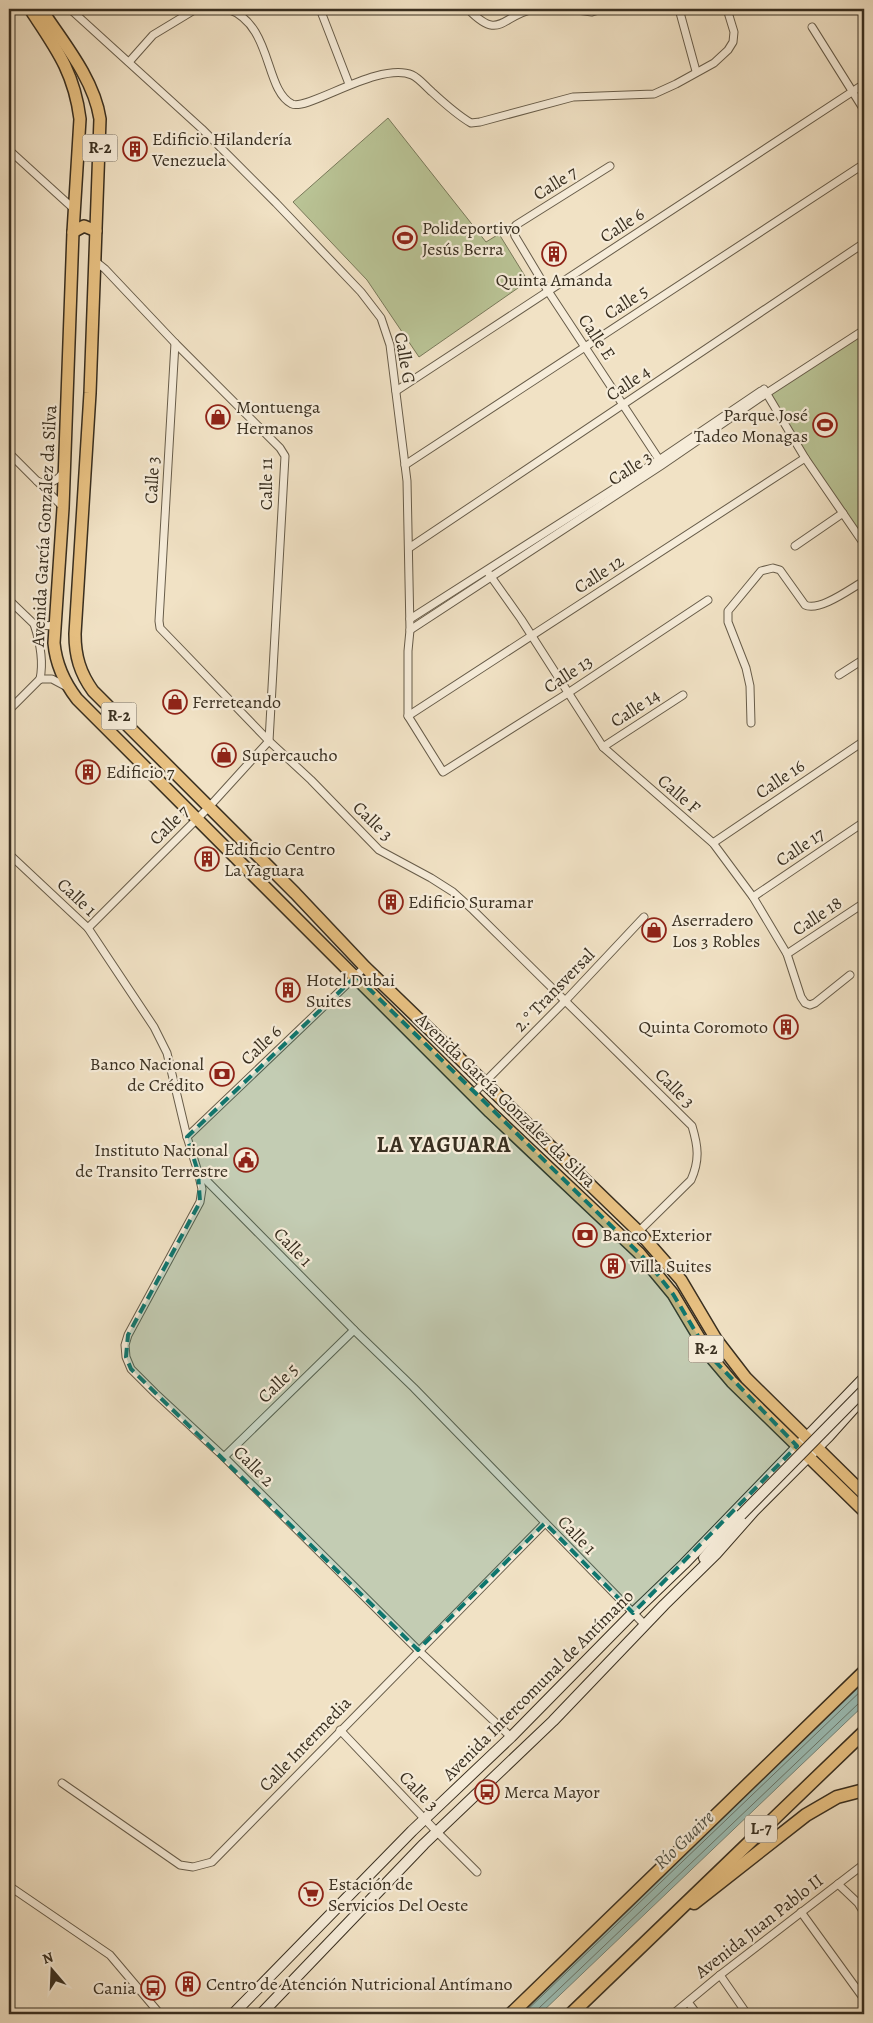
<svg xmlns="http://www.w3.org/2000/svg" width="873" height="2023" font-family="Alegreya,serif">
<style>
.green{fill:#b9c395;stroke:#79795a}
.water{fill:#9bbdb5;stroke:#748479}
.lines{fill:none;stroke-linecap:round;stroke-linejoin:round}
.shore{stroke:#6a766a;stroke-width:1}
.street-casing{stroke:#675c49;stroke-width:9}
.secondary-casing{stroke:#392f20;stroke-width:12}
.primary-casing{stroke:#392f20;stroke-width:14}
.highway-casing{stroke:#392f20;stroke-width:15}
.street{stroke:#f6ecd9;stroke-width:7}
.secondary{stroke:#f6ecd9;stroke-width:10}
.primary{stroke:#e8c182;stroke-width:11}
.highway{stroke:#e8c182;stroke-width:12}
.secondary-bridge-casing{stroke:#392f20;stroke-width:12;stroke-linecap:butt}
.secondary-bridge{stroke:#f6ecd9;stroke-width:10}
.marked{fill:#0f766e;fill-opacity:0.2;stroke:#0f766e;stroke-width:4;stroke-dasharray:10 6;stroke-linejoin:round}
.labels{text-anchor:middle;dominant-baseline:central;stroke-width:4.5;stroke-linejoin:round;paint-order:stroke}
.shield{fill:#f6ecd9;stroke:#726858;stroke-width:1}
.shield-label{font-size:16px;font-weight:bold;fill:#392f20}
.poi-label{font-size:18px;fill:#392f20;stroke:#f6ecd9;text-anchor:start}
.street-label{font-size:18px;fill:#392f20;stroke:#f6ecd9}
.water-label{font-size:19px;font-style:italic;fill:#525245;stroke:#f6ecd9}
.district-label{font-size:22px;font-weight:bold;letter-spacing:1px;fill:#392f20;stroke:#f6ecd9}
</style>
<rect width="100%" height="100%" fill="#f1e2c5"/>
<filter id="stains"><feTurbulence type="fractalNoise" baseFrequency=".004" numOctaves="4"/><feColorMatrix values="0 0 0 0 .2 0 0 0 0 .09 0 0 0 0 .02 0 0 0 .5 -.17"/></filter>
<radialGradient id="worn" r=".72"><stop offset=".6" stop-color="#630" stop-opacity="0"/><stop offset="1" stop-color="#630" stop-opacity=".3"/></radialGradient>
<g class="green">
<polygon points="388,118 486,242 499,234 528,281 419,357 367,280 293,202"/>
<polygon points="864,330 864,544 767,393"/>
</g>
<polygon class="water" points="864,1681 864,1705 540,2014 516,2014"/>
<g class="lines">
<g class="shore">
<polyline points="523,2014 864,1688"/>
<polyline points="537,2014 539,2008 859,1703 864,1702"/>
</g>
<g class="street-casing">
<g id="street">
<polyline points="70,9 202,129 276,203 361,292 381,318 390,345 407,481 410,630 408,651 408,716 443,772 568,693 708,600"/>
<path d="M228,9C273,25 264,90 292,104C308,111 379,61 412,75C419,78 426,87 432,92C444,103 457,115 471,123L480,122L573,97L654,94L676,84L714,63L728,50L733,42L734,32L727,9"/>
<polyline points="320,9 349,84"/>
<path d="M468,9C500,42 501,16 533,9"/>
<polyline points="570,9 592,12 602,9"/>
<polyline points="679,9 696,71"/>
<polyline points="812,27 864,110"/>
<polyline points="129,62 153,35 196,9"/>
<polyline points="9,150 75,210"/>
<polyline points="610,166 516,225 513,229 515,236 548,291 662,464"/>
<path d="M175,343L159,621L160,628L269,741L311,780L379,850L431,878L453,892L473,910L692,1126C698,1146 700,1160 691,1180L628,1242"/>
<polyline points="764,389 805,458 864,544"/>
<polyline points="396,391 864,84"/>
<polyline points="9,453 63,507"/>
<polyline points="405,465 864,164"/>
<path d="M37,481C48,486 58,481 64,471"/>
<polyline points="795,546 843,513"/>
<polyline points="409,548 864,243"/>
<polyline points="487,571 521,619 603,747 713,843 753,897 787,954 801,997 805,1003 810,1005 815,1003 850,975"/>
<polyline points="9,600 34,624"/>
<polyline points="410,619 659,460 761,391"/>
<polyline points="410,630 662,465 767,393 864,330"/>
<polyline points="839,675 864,659"/>
<path d="M40,679C44,660 40,642 34,624L51,626L55,621"/>
<polyline points="40,679 52,679 67,687"/>
<polyline points="9,710 40,679"/>
<polyline points="408,716 805,458"/>
<path d="M751,723L750,686L746,668L728,622V611L761,571L773,568L780,570L805,605C819,612 850,589 864,581"/>
<polyline points="603,747 683,695"/>
<polyline points="713,843 864,741"/>
<polyline points="9,854 88,928 154,1027 167,1053 187,1137 198,1172 354,1330 414,1388 645,1625"/>
<polyline points="753,897 864,822"/>
<polyline points="88,928 209,807 269,741 285,456 280,448 175,343 105,269 95,261"/>
<polyline points="787,954 864,903"/>
<polyline points="473,1094 566,1000 644,917"/>
<polyline points="187,1137 365,967"/>
<polyline points="198,1172 202,1189 200,1202 128,1335 125,1345 126,1357 131,1369 155,1393 224,1457 418,1650 511,1737"/>
<polyline points="224,1457 354,1330"/>
<polyline points="340,1730 437,1832 477,1872"/>
<polyline points="62,1783 180,1865 193,1867 212,1862 545,1523"/>
<polyline points="838,1884 858,1903 864,1913"/>
<polyline points="9,1886 110,1955 160,2014"/>
<polyline points="864,1888 864,1889"/>
<polyline points="801,1912 864,1999"/>
<polyline points="720,1975 747,2014"/>
<polyline points="688,2002 697,2014"/>
<polyline points="673,2014 720,1975 864,1864"/>
</g>
</g>
<g class="secondary-casing">
<g id="secondary">
<polyline points="704,1558 741,1515"/>
<polyline points="233,2014 412,1831 511,1737 633,1613 684,1564 864,1378"/>
<polyline points="261,2014 424,1844 553,1721 664,1605 716,1554 754,1511 829,1436 864,1397"/>
</g>
</g>
<g class="primary-casing">
<g id="primary">
<path d="M30,9C55,47 74,71 80,119L73,232L63,508L54,643C56,665 64,682 77,699L490,1112L639,1253L673,1294L710,1356L732,1382L864,1511"/>
<path d="M41,9C63,42 94,79 100,119L90,393L75,634C75,656 80,673 93,691L295,893L365,967L639,1232L681,1280L716,1339L746,1378L864,1494"/>
<polyline points="73,232 84,226 96,231"/>
</g>
</g>
<g class="highway-casing">
<g id="highway">
<polyline points="694,1903 806,1815 837,1797 864,1790"/>
<polyline points="511,2014 864,1672"/>
<polyline points="571,2014 864,1732"/>
</g>
</g>
<use href="#street" class="street"/>
<use href="#secondary" class="secondary"/>
<use href="#primary" class="primary"/>
<use href="#highway" class="highway"/>
<g class="secondary-bridge-casing">
<polyline id="secondary-bridge" points="741,1515 864,1390"/>
</g>
<use href="#secondary-bridge" class="secondary-bridge"/>
</g>
<path class="marked" d="M356,976L647,1261L673,1294L710,1356L797,1446L633,1613L545,1523L418,1650L131,1369L126,1357L128,1335L200,1202L198,1172L187,1137Z"/>
<defs>
<g id="building-ring" transform="scale(1.25)"><circle r="9.5" fill="#f6ecd9" stroke="#8f2418" stroke-width="1.5"/><path d="M-4-6H4V6H1V3H-1V6H-4ZM-2.5-4.3h1.7v1.8h-1.7ZM.8-4.3h1.7v1.8H.8ZM-2.5-1h1.7V.8h-1.7ZM.8-1h1.7V.8H.8Z" fill="#8f2418"/></g>
<g id="stadium-ring" transform="scale(1.25)"><circle r="9.5" fill="#f6ecd9" stroke="#8f2418" stroke-width="1.5"/><path d="M0-5a6.5 5 0 1 0 0 10a6.5 5 0 1 0 0-10ZM-3.5-1.8h7v3.6h-7Z" fill="#8f2418"/></g>
<g id="shop-ring" transform="scale(1.25)"><circle r="9.5" fill="#f6ecd9" stroke="#8f2418" stroke-width="1.5"/><path d="M-5-2.5h2.3a2.7 3.5 0 0 1 5.4 0H5L5.5 6h-11ZM-1.5-2.5h3a1.5 2.3 0 0 0-3 0Z" fill="#8f2418"/></g>
<g id="bank-ring" transform="scale(1.25)"><circle r="9.5" fill="#f6ecd9" stroke="#8f2418" stroke-width="1.5"/><path d="M-6-4H6V4H-6ZM0-2.3a2.3 2.3 0 1 0 0 4.6a2.3 2.3 0 1 0 0-4.6Z" fill="#8f2418"/></g>
<g id="civic-ring" transform="scale(1.25)"><circle r="9.5" fill="#f6ecd9" stroke="#8f2418" stroke-width="1.5"/><path d="M-.6-6.5H3V-4.5H.6V-3L4-1V1h2V6H-6V1h2V-1L-.6-3ZM-1.2 2.5V6h2.4V2.5Z" fill="#8f2418"/></g>
<g id="bus-ring" transform="scale(1.25)"><circle r="9.5" fill="#f6ecd9" stroke="#8f2418" stroke-width="1.5"/><path d="M-5-6H5V4H4V6H2V4H-2V6H-4V4H-5ZM-3.5-4V0h7V-4ZM-3.5 1.2v1.5H-2V1.2ZM2 1.2v1.5H3.5V1.2Z" fill="#8f2418"/></g>
<g id="supermarket-ring" transform="scale(1.25)"><circle r="9.5" fill="#f6ecd9" stroke="#8f2418" stroke-width="1.5"/><path d="M-6-5.5h2.5l.6 2H6L4.5 2H-2.5L-4.4-4H-6ZM-1.5 3.2a1.3 1.3 0 1 0 .1 0ZM3 3.2a1.3 1.3 0 1 0 .1 0Z" fill="#8f2418"/></g>
</defs>
<g fill-rule="evenodd">
<use href="#building-ring" x="135" y="149"/>
<use href="#stadium-ring" x="405" y="238"/>
<use href="#building-ring" x="554" y="254"/>
<use href="#shop-ring" x="218" y="417"/>
<use href="#stadium-ring" x="825" y="425"/>
<use href="#shop-ring" x="175" y="702"/>
<use href="#shop-ring" x="224" y="755"/>
<use href="#building-ring" x="88" y="772"/>
<use href="#building-ring" x="207" y="859"/>
<use href="#building-ring" x="391" y="902"/>
<use href="#shop-ring" x="654" y="930"/>
<use href="#building-ring" x="288" y="990"/>
<use href="#building-ring" x="786" y="1027"/>
<use href="#bank-ring" x="222" y="1074"/>
<use href="#civic-ring" x="246" y="1160"/>
<use href="#bank-ring" x="585" y="1235"/>
<use href="#building-ring" x="613" y="1266"/>
<use href="#bus-ring" x="487" y="1792"/>
<use href="#supermarket-ring" x="311" y="1894"/>
<use href="#building-ring" x="188" y="1984"/>
<use href="#bus-ring" x="153" y="1988"/>
</g>
<g class="labels">
<g class="shield">
<rect x="82.5" y="134.5" width="35" height="27" rx="4"/>
<rect x="101.5" y="702.5" width="35" height="27" rx="4"/>
<rect x="688.5" y="1335.5" width="35" height="27" rx="4"/>
<rect x="745" y="1815.5" width="32" height="27" rx="4"/>
</g>
<g class="shield-label">
<text x="100" y="148">R-2</text>
<text x="119" y="716">R-2</text>
<text x="706" y="1349">R-2</text>
<text x="761" y="1829">L-7</text>
</g>
<g class="poi-label">
<text x="152" y="139">Edificio Hilandería<tspan x="152" dy="21">Venezuela</tspan></text>
<text x="422" y="228">Polideportivo<tspan x="422" dy="21">Jesús Berra</tspan></text>
<text x="554" y="280" text-anchor="middle">Quinta Amanda</text>
<text x="236" y="407">Montuenga<tspan x="236" dy="21">Hermanos</tspan></text>
<text x="808" y="415" text-anchor="end">Parque José<tspan x="808" dy="21">Tadeo Monagas</tspan></text>
<text x="192" y="702">Ferreteando</text>
<text x="242" y="755">Supercaucho</text>
<text x="106" y="772">Edificio 7</text>
<text x="224" y="849">Edificio Centro<tspan x="224" dy="21">La Yaguara</tspan></text>
<text x="408" y="902">Edificio Suramar</text>
<text x="672" y="920">Aserradero<tspan x="672" dy="21">Los 3 Robles</tspan></text>
<text x="306" y="980">Hotel Dubai<tspan x="306" dy="21">Suites</tspan></text>
<text x="768" y="1027" text-anchor="end">Quinta Coromoto</text>
<text x="204" y="1064" text-anchor="end">Banco Nacional<tspan x="204" dy="21">de Crédito</tspan></text>
<text x="228" y="1150" text-anchor="end">Instituto Nacional<tspan x="228" dy="21">de Transito Terrestre</tspan></text>
<text x="602" y="1235">Banco Exterior</text>
<text x="630" y="1266">Villa Suites</text>
<text x="504" y="1792">Merca Mayor</text>
<text x="328" y="1884">Estación de<tspan x="328" dy="21">Servicios Del Oeste</tspan></text>
<text x="206" y="1984">Centro de Atención Nutricional Antímano</text>
<text x="136" y="1988" text-anchor="end">Cania</text>
</g>
<g class="street-label">
<text transform="translate(555 183) rotate(-32)">Calle 7</text>
<text transform="translate(622 225) rotate(-33)">Calle 6</text>
<text transform="translate(626 302) rotate(-33)">Calle 5</text>
<text transform="translate(597 337) rotate(56)">Calle E</text>
<text transform="translate(405 358) rotate(80)">Calle G</text>
<text transform="translate(628 383) rotate(-34)">Calle 4</text>
<text transform="translate(630 468) rotate(-33)">Calle 3</text>
<text transform="translate(152 480) rotate(-87)">Calle 3</text>
<text transform="translate(266 484) rotate(-90)">Calle 11</text>
<text transform="translate(44 526) rotate(-87)">Avenida García González da Silva</text>
<text transform="translate(599 574) rotate(-33)">Calle 12</text>
<text transform="translate(568 674) rotate(-33)">Calle 13</text>
<text transform="translate(635 708) rotate(-33)">Calle 14</text>
<text transform="translate(780 779) rotate(-34)">Calle 16</text>
<text transform="translate(679 794) rotate(41)">Calle F</text>
<text transform="translate(373 821) rotate(44)">Calle 3</text>
<text transform="translate(169 825) rotate(-45)">Calle 7</text>
<text transform="translate(800 847) rotate(-34)">Calle 17</text>
<text transform="translate(77 897) rotate(43)">Calle 1</text>
<text transform="translate(817 916) rotate(-34)">Calle 18</text>
<text transform="translate(554 990) rotate(-46)">2.° Transversal</text>
<text transform="translate(261 1045) rotate(-44)">Calle 6</text>
<text transform="translate(675 1088) rotate(45)">Calle 3</text>
<text transform="translate(506 1100) rotate(44)">Avenida García González da Silva</text>
<text transform="translate(293 1247) rotate(46)">Calle 1</text>
<text transform="translate(278 1383) rotate(-44)">Calle 5</text>
<text transform="translate(254 1466) rotate(45)">Calle 2</text>
<text transform="translate(577 1535) rotate(46)">Calle 1</text>
<text transform="translate(538 1685) rotate(-45)">Avenida Intercomunal de Antímano</text>
<text transform="translate(305 1744) rotate(-46)">Calle Intermedia</text>
<text transform="translate(419 1791) rotate(46)">Calle 3</text>
<text transform="translate(759 1926) rotate(-38)">Avenida Juan Pablo II</text>
</g>
<g class="water-label">
<text transform="translate(684 1840) rotate(-44)">Río Guaire</text>
</g>
<g class="district-label">
<text x="444" y="1145">LA YAGUARA</text>
</g>
</g>
<rect width="873" height="2023" fill="none" stroke="#f1e2c5" stroke-width="30"/>
<rect x="10" y="10" width="853" height="2003" fill="none" stroke="#392f20" stroke-width="2.5"/>
<rect x="15" y="15" width="843" height="1993" fill="none" stroke="#392f20"/>
<g transform="translate(52 1970) rotate(341)" stroke="#f6ecd9" stroke-width="4" paint-order="stroke">
<path d="M0-4L9 19L0 12L-9 19Z" fill="#392f20"/>
<text y="-8" font-size="14" font-weight="bold" text-anchor="middle" fill="#392f20">N</text>
</g>
<rect width="100%" height="100%" filter="url(#stains)"/>
<rect width="100%" height="100%" fill="url(#worn)"/>
</svg>
